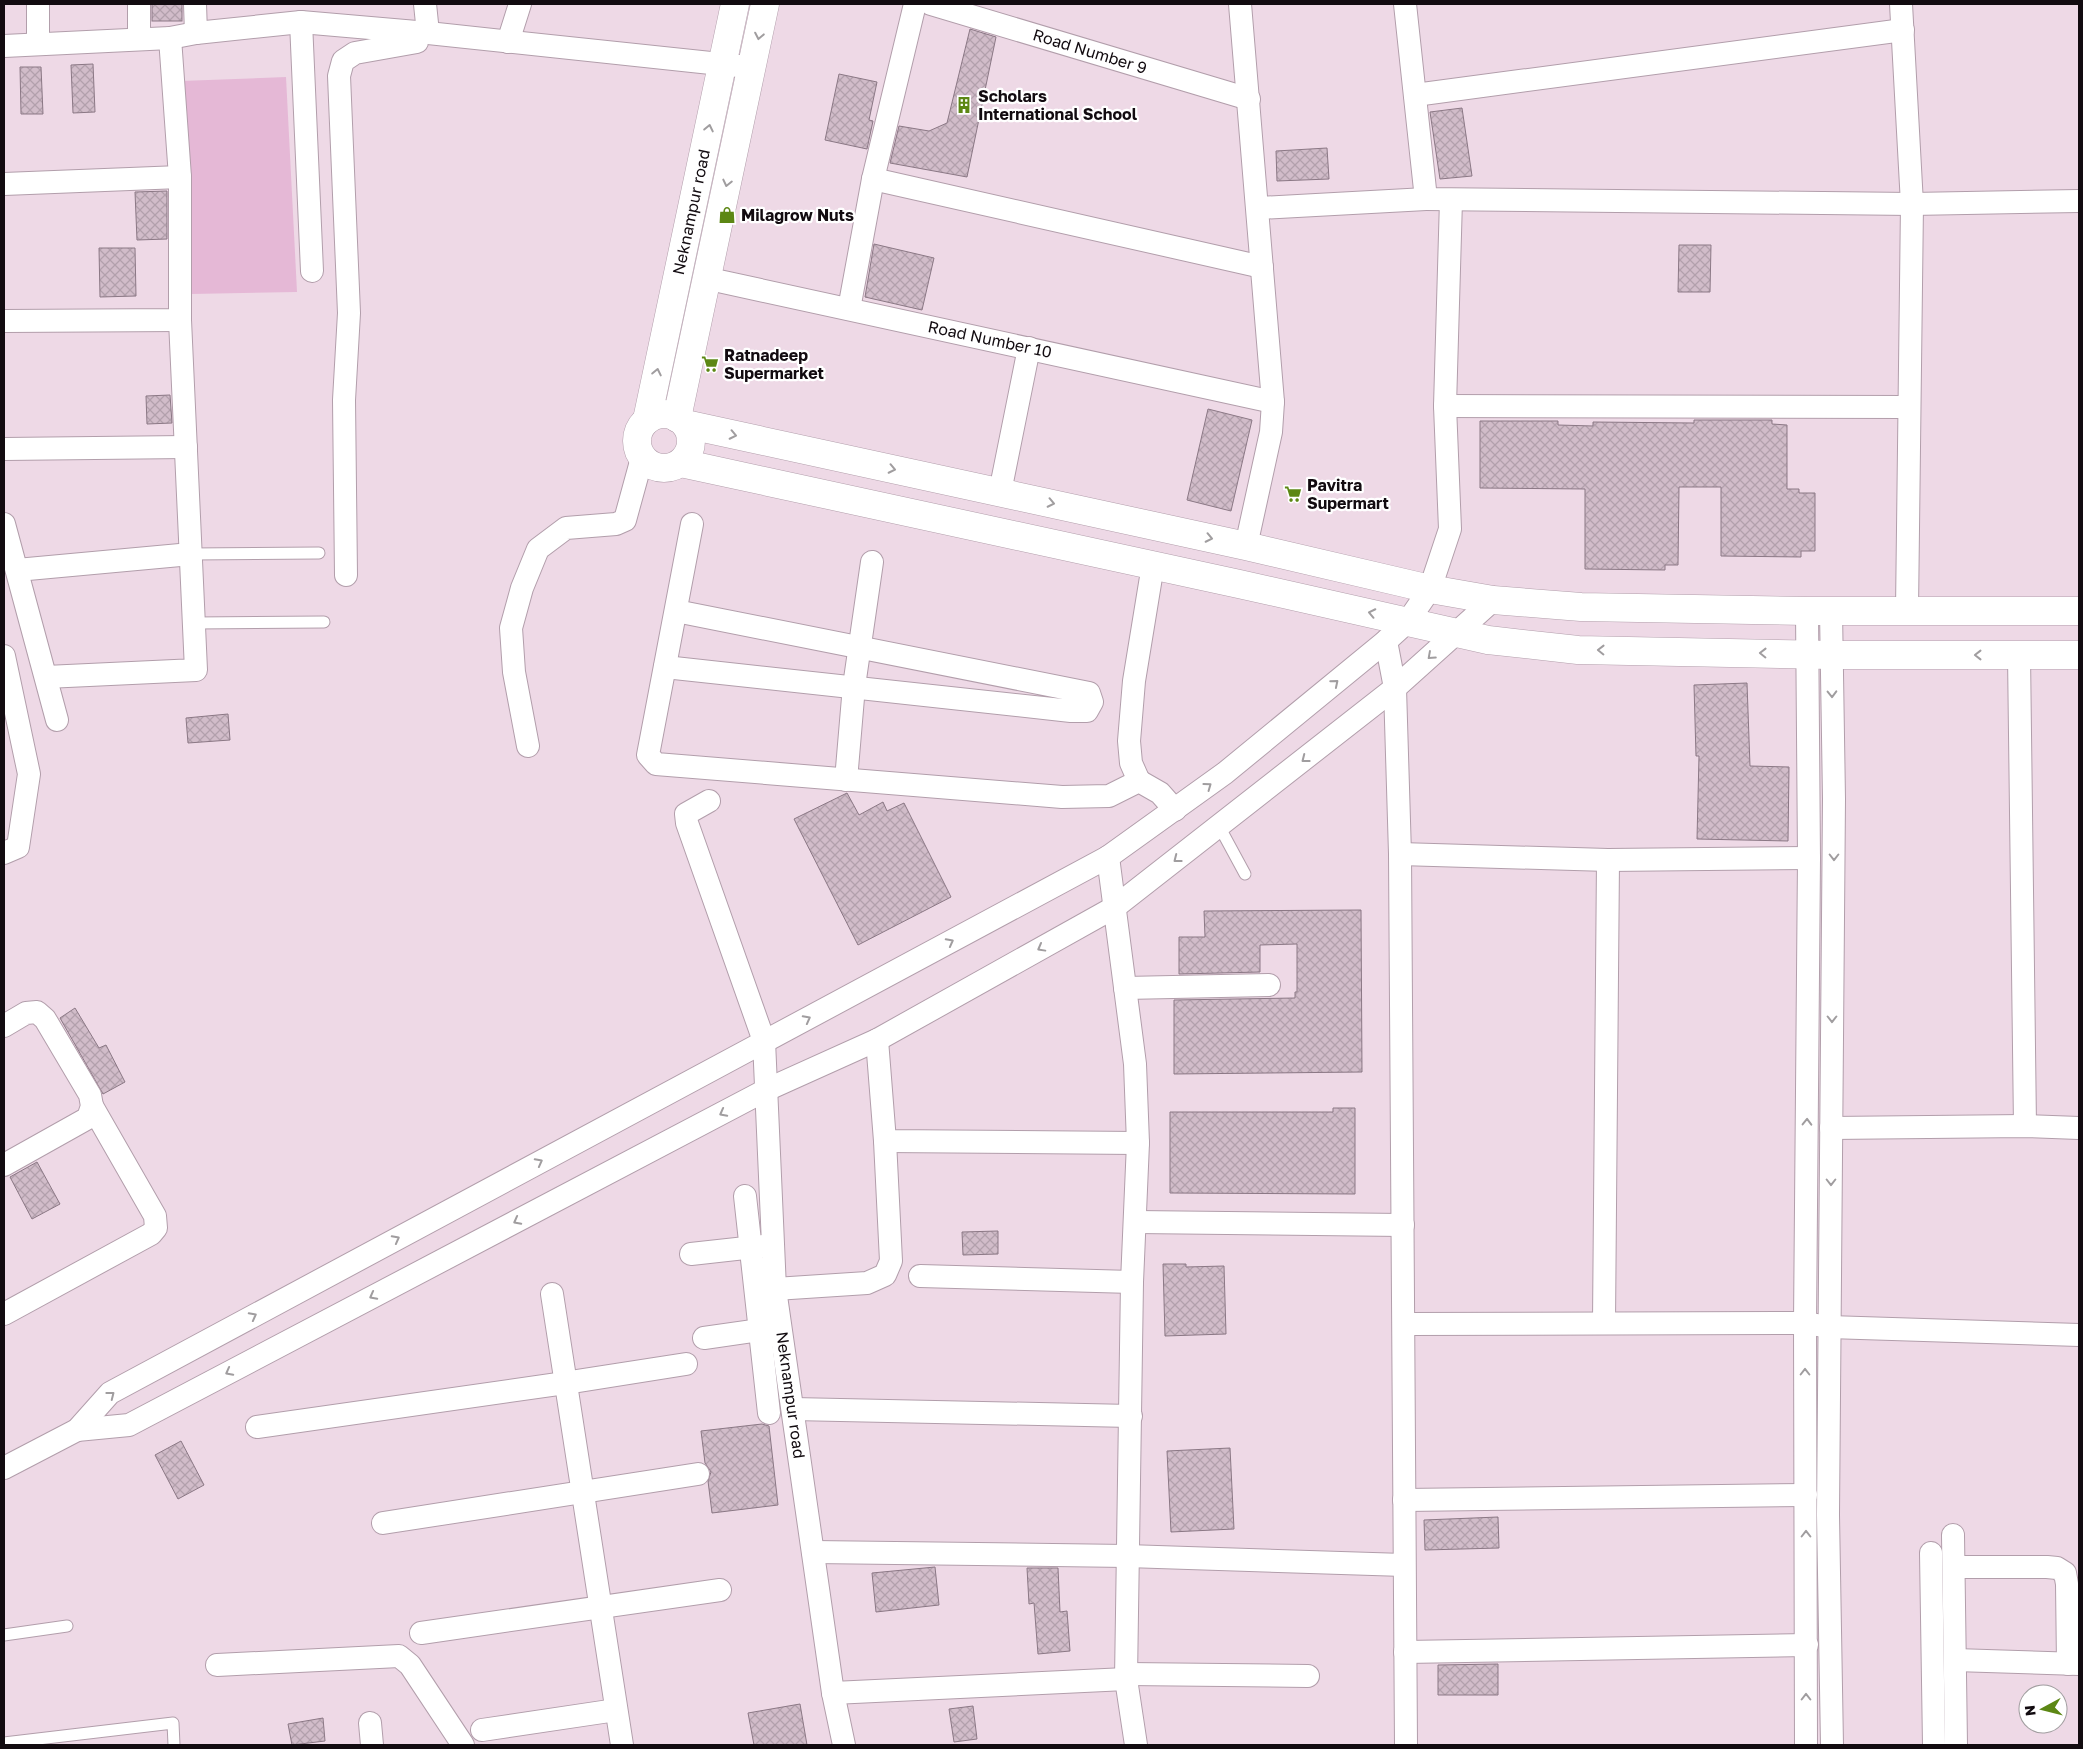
<svg xmlns="http://www.w3.org/2000/svg" width="2083" height="1749" font-family="'Golos Text',sans-serif">
<style>
.garden{fill:#e5b8d6}
.building{fill:url(#building-cross-hatch);stroke:#8b7885}
.lines{fill:none;stroke-linecap:round;stroke-linejoin:round}
.lane-casing{stroke:#b29eab;stroke-width:13}
.street-casing{stroke:#b29eab;stroke-width:24}
.secondary-casing{stroke:#b29eab;stroke-width:29}
.lane{stroke:#fff;stroke-width:11}
.street{stroke:#fff;stroke-width:22}
.secondary{stroke:#fff;stroke-width:28}
.oneway{stroke:#a09d9f}
.labels{text-anchor:middle;dominant-baseline:central;stroke-width:4.5;stroke-linejoin:round;paint-order:stroke}
.street-label{font-size:16px;fill:#120b10;stroke:#fff}
.poi-label{font-size:16px;font-weight:bold;fill:#120b10;stroke:#fff;text-anchor:start}
</style>
<defs>
<pattern id="building-cross-hatch" width="8" height="8" patternUnits="userSpaceOnUse" patternTransform="scale(1.25)"><rect width="8" height="8" fill="#d1bcc9"/><path d="M0 0l8 8M0 8l8-8" fill="none" stroke="#b2a0ac"/></pattern>
</defs>
<rect width="100%" height="100%" fill="#eed9e6"/>
<polygon class="garden" points="286,77 297,292 191,294 181,81"/>
<g class="building">
<rect x="152" y="4" width="30" height="17"/>
<polygon points="970,29 996,37 967,177 890,163 899,126 929,131 947,123"/>
<polygon points="93,64 95,112 73,113 71,65"/>
<polygon points="20,67 41,67 43,114 21,114"/>
<polygon points="839,74 877,82 869,120 873,121 867,149 825,140"/>
<polygon points="1462,108 1472,176 1440,179 1430,112"/>
<polygon points="1327,148 1329,179 1277,181 1276,151"/>
<polygon points="167,191 167,239 137,240 135,192"/>
<polygon points="874,244 934,258 922,310 865,297"/>
<polygon points="1679,245 1711,245 1710,292 1678,292"/>
<polygon points="99,248 135,248 136,296 100,297"/>
<polygon points="170,395 172,423 147,424 146,396"/>
<polygon points="1208,409 1252,420 1231,511 1187,500"/>
<polygon points="1694,420 1772,420 1772,424 1787,425 1787,489 1799,489 1799,493 1815,493 1815,551 1801,551 1801,557 1721,556 1721,487 1679,487 1678,565 1665,565 1665,570 1585,569 1585,489 1480,488 1480,421 1558,421 1558,425 1593,426 1593,422 1694,423"/>
<polygon points="1747,683 1750,766 1789,767 1788,841 1697,839 1699,756 1696,756 1694,685"/>
<polygon points="228,714 230,740 188,743 186,718"/>
<polygon points="847,793 859,815 883,802 887,811 904,803 951,897 858,945 794,819"/>
<polygon points="1361,910 1362,1072 1174,1074 1174,1000 1295,998 1295,992 1297,992 1297,944 1260,945 1260,972 1179,974 1179,937 1205,937 1204,911"/>
<polygon points="75,1008 99,1048 106,1045 125,1082 103,1094 60,1018"/>
<polygon points="1333,1108 1355,1108 1355,1194 1170,1193 1170,1112 1333,1112"/>
<polygon points="37,1162 60,1204 32,1219 10,1177"/>
<polygon points="998,1231 998,1254 963,1255 962,1232"/>
<polygon points="1163,1264 1186,1264 1186,1267 1224,1266 1226,1334 1165,1336"/>
<polygon points="762,1424 769,1426 778,1505 712,1513 708,1481 711,1472 705,1463 701,1431"/>
<polygon points="181,1441 204,1485 178,1499 155,1455"/>
<polygon points="1230,1448 1234,1529 1171,1532 1167,1451"/>
<polygon points="1498,1517 1499,1548 1425,1550 1424,1520"/>
<polygon points="935,1567 939,1605 876,1612 872,1573"/>
<polygon points="1027,1568 1058,1568 1060,1612 1067,1611 1070,1651 1038,1654 1034,1603 1029,1604"/>
<polygon points="1498,1664 1498,1695 1438,1695 1438,1665"/>
<polygon points="800,1704 807,1745 754,1745 748,1713"/>
<polygon points="973,1706 977,1739 954,1742 949,1709"/>
<polygon points="323,1718 325,1741 292,1745 288,1724"/>
</g>
<g class="lines">
<g class="lane-casing">
<g id="lane">
<polyline points="191,554 319,553"/>
<polyline points="194,623 324,622"/>
<polyline points="1219,826 1245,874"/>
<polyline points="4,1635 67,1626"/>
<polyline points="4,1743 173,1723 174,1745"/>
</g>
</g>
<g class="street-casing">
<g id="street">
<polyline points="38,4 38,44"/>
<polyline points="139,4 139,39"/>
<polyline points="195,4 196,33"/>
<polyline points="425,4 428,33"/>
<polyline points="931,4 1249,99"/>
<polyline points="1240,4 1273,402 1271,432 1246,546"/>
<polyline points="1405,4 1426,199 1912,204 2079,201"/>
<polyline points="1901,4 1912,204 1907,610"/>
<polyline points="301,22 312,271"/>
<polyline points="508,42 520,4"/>
<polyline points="4,46 170,38 196,33 301,22 428,33 739,66"/>
<polyline points="1415,95 1903,30"/>
<polyline points="873,179 1262,267"/>
<polyline points="4,184 180,177 170,38"/>
<polyline points="1259,208 1426,199"/>
<polyline points="705,278 1273,402"/>
<polyline points="849,309 873,179 915,4"/>
<polyline points="4,321 180,320 180,177"/>
<polyline points="1445,406 1909,407"/>
<polyline points="4,449 186,447"/>
<polyline points="1000,492 1029,348"/>
<polyline points="4,524 57,720"/>
<polyline points="692,524 648,755 656,764 1062,797 1109,796 1139,781 1160,793 1175,810"/>
<polyline points="17,570 191,554"/>
<polyline points="346,575 344,400 349,313 339,76 343,61 355,53 417,42 417,38"/>
<polyline points="1831,611 1834,799 1828,1515 1832,1745"/>
<polyline points="1386,641 1395,688 1400,854 1406,1745"/>
<polyline points="2019,655 2025,1126"/>
<polyline points="4,656 29,774 18,847 4,853"/>
<polyline points="665,667 1071,711 1087,711 1092,702 1089,693 676,611"/>
<polyline points="46,677 196,670 180,320"/>
<polyline points="528,746 514,672 511,628 522,588 538,549 566,528 616,524 625,520 642,458"/>
<polyline points="846,780 854,686 872,562"/>
<polyline points="1139,781 1131,763 1129,741 1134,681 1153,565"/>
<polyline points="709,801 686,814 687,823 764,1041 775,1289 833,1693 844,1745"/>
<polyline points="1400,854 1608,860 1809,858"/>
<polyline points="1108,857 1135,1064 1138,1143 1132,1282 1126,1679 1136,1745"/>
<polyline points="1125,988 1269,985"/>
<polyline points="4,1026 26,1013 37,1012 45,1019 90,1095 92,1106 88,1118 4,1165"/>
<polyline points="877,1040 885,1141 1138,1143"/>
<polyline points="1831,1128 2025,1126 2079,1128"/>
<polyline points="745,1196 769,1413"/>
<polyline points="1136,1222 1403,1225"/>
<polyline points="691,1254 764,1246"/>
<polyline points="920,1276 1132,1282"/>
<polyline points="775,1289 867,1283 885,1275 891,1261 885,1141"/>
<polyline points="552,1294 622,1745"/>
<polyline points="4,1314 151,1234 156,1228 155,1216 92,1106"/>
<polyline points="1604,1322 1608,860"/>
<polyline points="1404,1324 1805,1323 1829,1327 2079,1335"/>
<polyline points="704,1338 774,1328"/>
<polyline points="793,1409 1131,1416"/>
<polyline points="257,1427 565,1383 686,1364"/>
<polyline points="77,1430 129,1425 766,1090 877,1040 1115,907 1395,688 1493,600"/>
<polyline points="4,1468 77,1430 110,1393 1108,857 1225,773 1386,641 1408,621 1430,589 1450,529 1445,406 1451,200"/>
<polyline points="1404,1500 1806,1495"/>
<polyline points="383,1523 698,1474"/>
<polyline points="1953,1535 1956,1745"/>
<polyline points="813,1552 1127,1556 1404,1565"/>
<polyline points="1931,1553 1934,1745"/>
<polyline points="1954,1567 2047,1567 2057,1568 2065,1573 2067,1584 2068,1664"/>
<polyline points="421,1633 720,1590"/>
<polyline points="1405,1652 1807,1645"/>
<polyline points="1955,1660 2079,1664"/>
<polyline points="217,1665 399,1656 410,1665 463,1745"/>
<polyline points="1127,1674 1308,1676"/>
<polyline points="833,1693 1126,1679"/>
<polyline points="370,1723 372,1745"/>
<polyline points="482,1730 616,1710"/>
<polyline points="1806,1745 1805,1323 1809,858 1807,611"/>
</g>
</g>
<g class="secondary-casing">
<g id="secondary">
<circle cx="664" cy="441" r="27"/>
<polyline points="677,418 765,4"/>
<polyline points="647,420 735,4"/>
<polyline points="685,424 1246,546 1430,589 1493,600 1581,607 1807,611 2079,611"/>
<polyline points="681,463 1239,584 1488,640 1578,650 1832,655 2079,655"/>
</g>
</g>
<use href="#lane" class="lane"/>
<use href="#street" class="street"/>
<use href="#secondary" class="secondary"/>
</g>
<defs><path id="oneway-chevron" d="M-2-3.5L2.5 0L-2 3.5" fill="none" stroke-width="1.6" stroke-linecap="round" stroke-linejoin="round" transform="scale(1.25)"/></defs>
<g class="oneway">
<use href="#oneway-chevron" transform="translate(759 36) rotate(101)"/>
<use href="#oneway-chevron" transform="translate(709 128) rotate(-78)"/>
<use href="#oneway-chevron" transform="translate(727 183) rotate(103)"/>
<use href="#oneway-chevron" transform="translate(657 372) rotate(-78)"/>
<use href="#oneway-chevron" transform="translate(733 435) rotate(12)"/>
<use href="#oneway-chevron" transform="translate(892 469) rotate(12)"/>
<use href="#oneway-chevron" transform="translate(1051 503) rotate(12)"/>
<use href="#oneway-chevron" transform="translate(1209 538) rotate(12)"/>
<use href="#oneway-chevron" transform="translate(1372 613) rotate(-168)"/>
<use href="#oneway-chevron" transform="translate(1601 650) rotate(-179)"/>
<use href="#oneway-chevron" transform="translate(1763 653) rotate(-179)"/>
<use href="#oneway-chevron" transform="translate(1978 655) rotate(-180)"/>
<use href="#oneway-chevron" transform="translate(1431 656) rotate(138)"/>
<use href="#oneway-chevron" transform="translate(1335 683) rotate(-40)"/>
<use href="#oneway-chevron" transform="translate(1832 694) rotate(89)"/>
<use href="#oneway-chevron" transform="translate(1305 759) rotate(142)"/>
<use href="#oneway-chevron" transform="translate(1208 786) rotate(-36)"/>
<use href="#oneway-chevron" transform="translate(1834 857) rotate(90)"/>
<use href="#oneway-chevron" transform="translate(1177 859) rotate(142)"/>
<use href="#oneway-chevron" transform="translate(950 942) rotate(-28)"/>
<use href="#oneway-chevron" transform="translate(1041 948) rotate(151)"/>
<use href="#oneway-chevron" transform="translate(807 1019) rotate(-28)"/>
<use href="#oneway-chevron" transform="translate(1832 1019) rotate(90)"/>
<use href="#oneway-chevron" transform="translate(723 1113) rotate(152)"/>
<use href="#oneway-chevron" transform="translate(1807 1122) rotate(-89)"/>
<use href="#oneway-chevron" transform="translate(539 1162) rotate(-28)"/>
<use href="#oneway-chevron" transform="translate(1831 1182) rotate(90)"/>
<use href="#oneway-chevron" transform="translate(517 1221) rotate(152)"/>
<use href="#oneway-chevron" transform="translate(396 1239) rotate(-28)"/>
<use href="#oneway-chevron" transform="translate(373 1296) rotate(152)"/>
<use href="#oneway-chevron" transform="translate(253 1316) rotate(-28)"/>
<use href="#oneway-chevron" transform="translate(229 1372) rotate(152)"/>
<use href="#oneway-chevron" transform="translate(1805 1372) rotate(-90)"/>
<use href="#oneway-chevron" transform="translate(111 1395) rotate(-38)"/>
<use href="#oneway-chevron" transform="translate(1806 1534) rotate(-90)"/>
<use href="#oneway-chevron" transform="translate(1806 1697) rotate(-90)"/>
</g>
<defs>
<g id="building-bare" transform="scale(1.35)"><path d="M-4-6H4V6H1V3H-1V6H-4ZM-2.5-4.3h1.7v1.8h-1.7ZM.8-4.3h1.7v1.8H.8ZM-2.5-1h1.7V.8h-1.7ZM.8-1h1.7V.8H.8Z" fill="#5c8714" stroke="#fff" stroke-width="2.5" paint-order="stroke"/></g>
<g id="shop-bare" transform="scale(1.35)"><path d="M-5-2.5h2.3a2.7 3.5 0 0 1 5.4 0H5L5.5 6h-11ZM-1.5-2.5h3a1.5 2.3 0 0 0-3 0Z" fill="#5c8714" stroke="#fff" stroke-width="2.5" paint-order="stroke"/></g>
<g id="supermarket-bare" transform="scale(1.35)"><path d="M-6-5.5h2.5l.6 2H6L4.5 2H-2.5L-4.4-4H-6ZM-1.5 3.2a1.3 1.3 0 1 0 .1 0ZM3 3.2a1.3 1.3 0 1 0 .1 0Z" fill="#5c8714" stroke="#fff" stroke-width="2.5" paint-order="stroke"/></g>
</defs>
<g fill-rule="evenodd">
<use href="#building-bare" x="964" y="105"/>
<use href="#shop-bare" x="727" y="215"/>
<use href="#supermarket-bare" x="710" y="364"/>
<use href="#supermarket-bare" x="1293" y="494"/>
</g>
<g class="labels">
<g class="street-label">
<text transform="translate(1090 51) rotate(17)">Road Number 9</text>
<text transform="translate(691 212) rotate(-78)">Neknampur road</text>
<text transform="translate(990 339) rotate(12)">Road Number 10</text>
<text transform="translate(791 1395) rotate(82)">Neknampur road</text>
</g>
<g class="poi-label">
<text x="978" y="96">Scholars<tspan x="978" dy="18">International School</tspan></text>
<text x="741" y="215">Milagrow Nuts</text>
<text x="724" y="355">Ratnadeep<tspan x="724" dy="18">Supermarket</tspan></text>
<text x="1307" y="485">Pavitra<tspan x="1307" dy="18">Supermart</tspan></text>
</g>
</g>
<rect width="2083" height="1749" fill="none" stroke="#120b10" stroke-width="10"/>
<g transform="translate(2043 1709) rotate(263)"><circle r="24" fill="#ffffff" stroke="#a09d9f"/>
<path d="M0-4L9 19L0 12L-9 19Z" fill="#5c8714"/>
<text y="-8" font-size="14" font-weight="bold" text-anchor="middle" fill="#120b10">N</text>
</g>
</svg>
